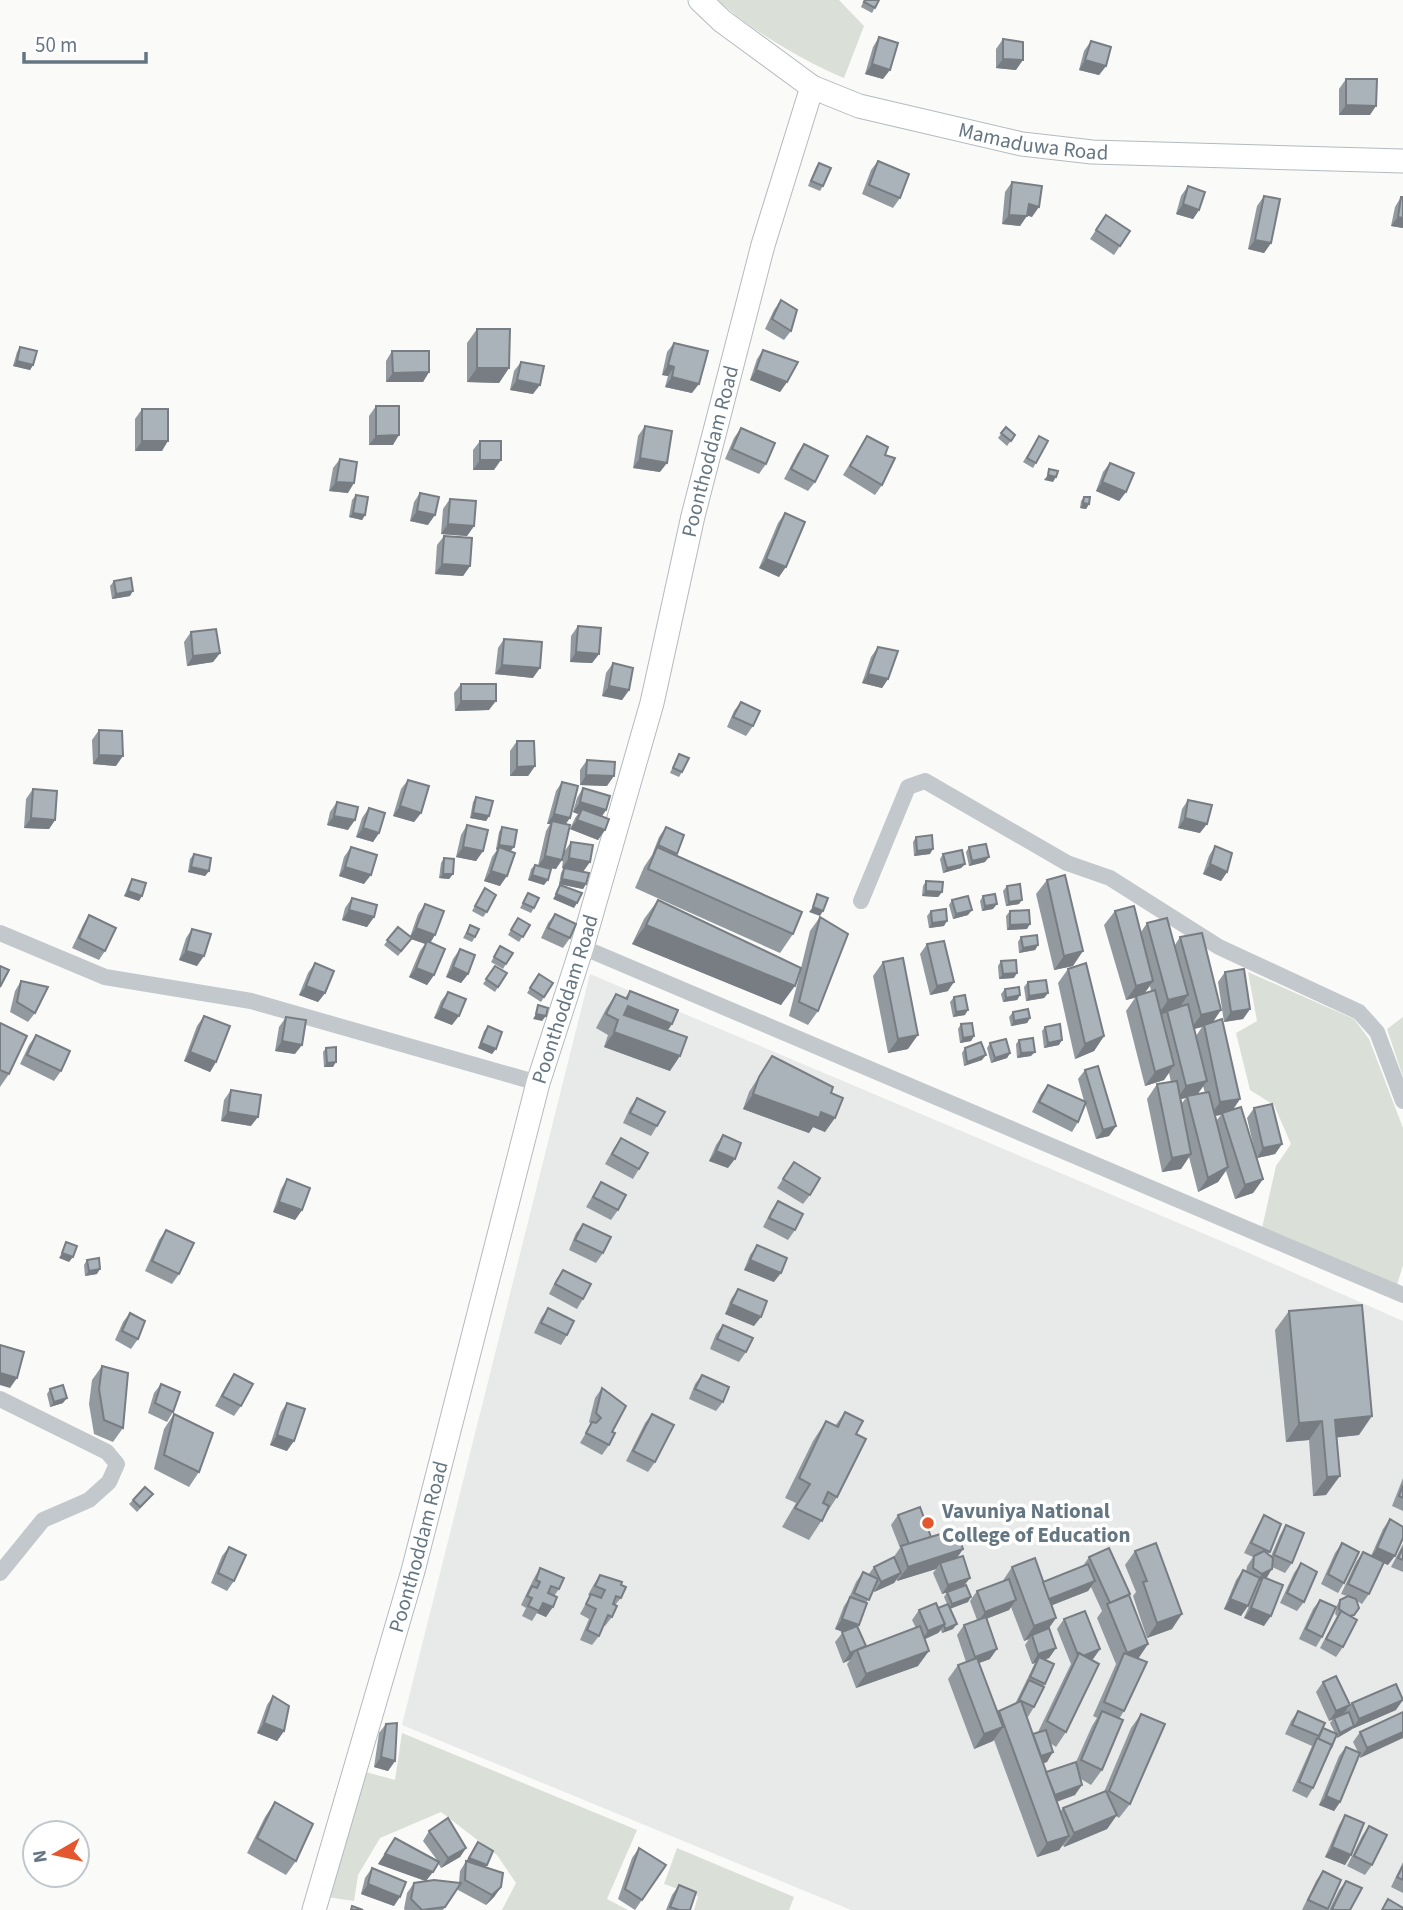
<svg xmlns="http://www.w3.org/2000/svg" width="1403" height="1910" font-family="'Source Sans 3',sans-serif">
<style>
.built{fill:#e8e9e9}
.green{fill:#dadfd7}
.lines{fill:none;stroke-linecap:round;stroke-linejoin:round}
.secondary-casing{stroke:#b3babf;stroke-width:25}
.street{stroke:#c3c8cc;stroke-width:16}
.secondary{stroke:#fff;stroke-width:23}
.wall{fill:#929a9f;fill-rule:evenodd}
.shaded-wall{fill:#777d82}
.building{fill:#aab3b9;stroke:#777d82;stroke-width:2}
.poi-dot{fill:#e4572e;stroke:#fff;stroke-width:2.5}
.labels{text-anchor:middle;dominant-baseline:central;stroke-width:7;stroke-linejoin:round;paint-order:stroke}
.street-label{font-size:21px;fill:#657683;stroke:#fff}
.poi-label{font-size:21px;font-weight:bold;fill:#657683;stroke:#fff;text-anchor:start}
</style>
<rect width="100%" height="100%" fill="#fafaf8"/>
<polygon class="built" points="590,974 1240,1249 1403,1321 1403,1910 851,1910 402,1725"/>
<g class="green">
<path d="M718,0H839L864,26L844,78C807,63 747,28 718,0Z"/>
<polygon points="1248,972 1354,1019 1369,1039 1403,1128 1403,1265 1397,1285 1262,1228 1276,1166 1291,1144 1274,1105 1250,1090 1236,1033 1257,1021"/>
<polygon points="1403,1017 1403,1077 1387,1029"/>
<polygon points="402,1733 637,1830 607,1899 628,1910 502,1910 516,1883 497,1855 441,1812 380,1838 358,1875 354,1901 327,1897 362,1771 395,1780"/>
<polygon points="677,1848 794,1897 789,1910 694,1910 698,1896 664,1884"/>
</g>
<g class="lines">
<g class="secondary-casing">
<g id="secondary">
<path id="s1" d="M700,0L722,21L812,87L859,106L1022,144L1092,152L1403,161"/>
<path id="s2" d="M314,1910L413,1571L538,1083L582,947L652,703L693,516L763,245L812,87"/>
</g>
</g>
<g class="street">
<polyline points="861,901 908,787 925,781 1067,863 1110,878 1219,947 1359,1012 1377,1032 1403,1101"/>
<polyline points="0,933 105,977 251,1001 538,1083"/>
<polyline points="582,947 1403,1295"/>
<polyline points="0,1399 107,1452 117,1464 109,1482 89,1500 43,1520 0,1573"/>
</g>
<use href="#secondary" class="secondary"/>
</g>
<g class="wall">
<polygon points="864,0 879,0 872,13 861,7"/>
<polygon points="879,37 883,79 865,74 873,47"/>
<polygon points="1003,39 1016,70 996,68 996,49"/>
<polygon points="1091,41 1106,66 1099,75 1079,70 1084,51"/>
<polygon points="1346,79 1370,115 1339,115 1339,89"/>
<polygon points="878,161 900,198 893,208 862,194 871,170"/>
<polygon points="819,163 823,186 820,191 808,186 816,167"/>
<polygon points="1012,182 1032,217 1027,215 1020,226 1002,224 1005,192"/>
<polygon points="1188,186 1199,210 1193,219 1176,214 1181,196"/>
<polygon points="1264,196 1271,243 1264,253 1248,249 1257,206"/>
<polygon points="1401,197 1403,197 1403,228 1391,226 1395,207"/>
<polygon points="1106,215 1130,231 1114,255 1090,239"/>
<polygon points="781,300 791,331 784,340 765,329 774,310"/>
<polygon points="477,329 509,368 499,383 467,382 467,343"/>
<polygon points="674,343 692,393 665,387 668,376 662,375 667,352"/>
<polygon points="20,347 33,365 30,370 13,366 17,352"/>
<polygon points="763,350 787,382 780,392 750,380 757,359"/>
<polygon points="392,351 429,372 423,382 386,382 386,361"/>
<polygon points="521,362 533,394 510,390 514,371"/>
<polygon points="376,406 393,445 369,445 369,416"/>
<polygon points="142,409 162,451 135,451 135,419"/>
<polygon points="645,426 660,472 633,468 638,436"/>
<polygon points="1006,427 1015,435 1007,446 998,438"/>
<polygon points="741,428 766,464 759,474 725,459 734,438"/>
<polygon points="867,436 885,455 882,485 875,495 843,475"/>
<polygon points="1039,436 1036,463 1033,468 1023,462"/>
<polygon points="480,441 494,470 473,470 473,450"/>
<polygon points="804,444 815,482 808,491 784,479 797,454"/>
<polygon points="340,459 348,493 329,491 333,468"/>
<polygon points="1110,463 1126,492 1119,501 1096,491 1103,472"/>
<polygon points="420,493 428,525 410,521 414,502"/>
<polygon points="356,495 365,515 362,520 349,517 352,500"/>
<polygon points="1084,497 1089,504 1086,509 1080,508 1081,501"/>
<polygon points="450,499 474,526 467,536 441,534 443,509"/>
<polygon points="785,513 779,577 759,568 778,523"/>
<polygon points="444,536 470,566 463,576 435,574 437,545"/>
<polygon points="114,581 130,596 112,599 110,586"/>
<polygon points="578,626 599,654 592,663 570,662 571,636"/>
<polygon points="191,632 220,653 213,662 187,666 184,642"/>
<polygon points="504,639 533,678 495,674 498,648"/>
<polygon points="878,647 888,679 882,688 862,683 871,657"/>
<polygon points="613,663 629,690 622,700 602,696 606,673"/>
<polygon points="461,684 489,710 455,711 454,693"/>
<polygon points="741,702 753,726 746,736 727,727 734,711"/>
<polygon points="99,730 116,766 93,764 92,740"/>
<polygon points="517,741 535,766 528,776 510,776 510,751"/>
<polygon points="679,754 682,772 679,777 670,773"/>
<polygon points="587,760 607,786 580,785 580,770"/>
<polygon points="408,780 421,813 414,822 393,816 401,789"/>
<polygon points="562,782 566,824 556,869 538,866 546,831 550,824 547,824 556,791"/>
<polygon points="583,788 606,810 602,816 605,830 598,840 570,829 575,818 578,814 573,812 577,798"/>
<polygon points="33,789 55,820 49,829 24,828 26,799"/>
<polygon points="476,797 489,816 486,821 470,818 473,802"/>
<polygon points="1188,800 1200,833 1178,828 1182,809"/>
<polygon points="337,802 348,830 327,825 330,812"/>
<polygon points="369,808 379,833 373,842 356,837 362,818"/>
<polygon points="467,825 483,851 476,861 456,857 461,835"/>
<polygon points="502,827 511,852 500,886 484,881 492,857 497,850 496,849 499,832"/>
<polygon points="666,827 677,854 675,855 793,934 780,953 635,888 644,867 652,855 659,837"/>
<polygon points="916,837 930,854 914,856 913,842"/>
<polygon points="571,842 583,872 571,870 586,884 583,889 559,884 561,873 564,868 562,868 564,852"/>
<polygon points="1215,846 1227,872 1221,881 1203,874 1209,856"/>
<polygon points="351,847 364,884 339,876 344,857"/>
<polygon points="969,847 985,862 969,866 966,852"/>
<polygon points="194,854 209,871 205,876 188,872 190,859"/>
<polygon points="943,854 965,864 961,868 943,873 940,859"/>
<polygon points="444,858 453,874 449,879 439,878 441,863"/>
<polygon points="535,865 544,885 528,880 531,869"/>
<polygon points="132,879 139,901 124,896 129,884"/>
<polygon points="1047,880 1073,966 1054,970 1036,894"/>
<polygon points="926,881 942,892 938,897 922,896 923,886"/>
<polygon points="1007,886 1019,904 1006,906 1003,891"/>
<polygon points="485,888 487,912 483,917 472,911"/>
<polygon points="528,893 534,908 531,913 520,908"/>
<polygon points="983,896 993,909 982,911 980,901"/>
<polygon points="352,898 374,917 367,927 342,920 345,908"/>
<polygon points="658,900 801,968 810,931 820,917 818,1011 808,1025 789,1016 801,969 781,1005 632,944 644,919"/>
<polygon points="952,900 968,915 953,919 949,905"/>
<polygon points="425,904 434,975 427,985 409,977 420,951 425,944 411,939 398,956 384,945 398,927 410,937 418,914"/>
<polygon points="931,911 944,926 929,928 927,916"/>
<polygon points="1010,911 1027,929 1007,930 1006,916"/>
<path d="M1115,911L1141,932L1147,923L1175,945L1180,937L1240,1099L1233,1110L1255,1152L1247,1118L1254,1108L1282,1144L1275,1154L1257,1158L1263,1179L1253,1193L1235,1199L1226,1171L1218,1182L1198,1192L1189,1157L1181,1169L1162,1172L1147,1099L1157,1084L1171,1082L1169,1073L1164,1080L1145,1086L1126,1011L1135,998L1126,1000L1104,925ZM1150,986L1151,991L1144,994ZM1202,1027L1196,1036L1194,1029ZM1203,1086L1205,1093L1197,1094ZM1186,1098L1181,1104L1180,1099ZM1221,1115L1216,1121L1215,1116Z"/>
<polygon points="555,914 570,938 563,948 541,938 548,923"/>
<polygon points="89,915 105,951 99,960 72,948 83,925"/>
<polygon points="518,918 530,925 519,942 508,935"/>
<polygon points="470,925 475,937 472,942 463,938"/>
<polygon points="192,929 197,966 179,960 186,938"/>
<polygon points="1021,937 1038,945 1035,950 1019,953 1018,942"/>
<polygon points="927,944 948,991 930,995 920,954"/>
<polygon points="500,946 506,964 503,969 491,962"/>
<polygon points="460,949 468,974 461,983 446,977 453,959"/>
<polygon points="1001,961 1014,978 999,979 998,966"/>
<polygon points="883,962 908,1049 888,1053 873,976"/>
<polygon points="315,963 325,993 318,1002 299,995 308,973"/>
<polygon points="495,966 507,973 495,992 483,984"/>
<polygon points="1068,969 1104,1036 1094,1051 1075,1059 1058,983"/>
<polygon points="1225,972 1250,1009 1243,1019 1224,1022 1218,982"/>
<polygon points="539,974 553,983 541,1002 527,993"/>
<polygon points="21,981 35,1013 28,1022 10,1012 15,991"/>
<polygon points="1028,982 1048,993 1044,998 1026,1001 1024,987"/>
<polygon points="1005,989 1020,995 1017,1000 1003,1002 1001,994"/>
<polygon points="630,991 672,1024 668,1030 670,1071 604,1047 608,1035 596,1028 606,1009 616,994 625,998"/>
<polygon points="448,992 452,1025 434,1018 441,1001"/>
<polygon points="954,997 965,1015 953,1017 950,1002"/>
<polygon points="1013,1012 1030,1018 1027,1023 1011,1026 1009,1017"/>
<polygon points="204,1016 216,1062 210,1072 184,1061 197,1026"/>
<polygon points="286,1017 295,1054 275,1051 279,1027"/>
<polygon points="0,1024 9,1074 0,1087"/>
<polygon points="961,1024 974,1036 971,1041 960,1043 958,1029"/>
<polygon points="488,1026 492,1054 478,1048 484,1031"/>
<polygon points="1045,1027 1059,1045 1044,1048 1042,1031"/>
<polygon points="36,1035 61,1071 54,1081 20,1064 29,1045"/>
<polygon points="1019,1040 1031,1056 1017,1058 1016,1044"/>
<polygon points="990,1043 1010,1053 1007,1058 991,1063 987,1048"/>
<polygon points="326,1048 333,1067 324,1067 323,1052"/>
<polygon points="965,1048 982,1060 964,1066 962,1053"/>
<polygon points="772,1056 831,1093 825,1132 813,1127 809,1133 743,1109 749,1092"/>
<polygon points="1085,1070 1116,1126 1109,1136 1096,1139 1085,1103 1078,1122 1072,1132 1032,1112 1041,1094 1048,1085 1084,1101 1078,1079"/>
<polygon points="231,1090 251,1126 221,1121 224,1100"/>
<polygon points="637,1098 657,1126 651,1136 623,1123 630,1108"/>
<polygon points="723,1135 728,1168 709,1161 716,1145"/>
<polygon points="621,1138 639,1169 633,1179 605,1164 614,1148"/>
<polygon points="794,1162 810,1195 803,1204 777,1188"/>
<polygon points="287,1179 302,1210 295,1220 273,1212 281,1189"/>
<polygon points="601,1182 618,1210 611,1220 586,1207"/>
<polygon points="778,1201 795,1230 788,1240 763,1227 771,1211"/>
<polygon points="583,1224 603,1253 596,1263 569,1250 576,1233"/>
<polygon points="166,1230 179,1274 172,1284 145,1271 159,1240"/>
<polygon points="757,1245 774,1282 744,1270 750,1255"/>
<polygon points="87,1260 97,1274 85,1276 84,1265"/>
<polygon points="563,1270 583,1299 577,1309 549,1294 556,1280"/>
<polygon points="738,1289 754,1326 725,1314 731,1299"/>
<polygon points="548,1308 567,1335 561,1345 534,1333 541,1318"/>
<polygon points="1289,1311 1359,1435 1337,1437 1326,1495 1313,1496 1309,1440 1286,1442 1275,1330"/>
<polygon points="130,1313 138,1339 131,1349 115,1340 123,1322"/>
<polygon points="723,1325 746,1352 739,1362 710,1349 716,1334"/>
<polygon points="102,1366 123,1428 113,1442 94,1434 89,1404 92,1380"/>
<polygon points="234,1374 241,1406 234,1416 215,1406 227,1384"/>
<polygon points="702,1375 723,1402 716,1411 689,1399 695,1384"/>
<polygon points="161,1384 173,1412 167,1422 148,1413 154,1393"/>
<polygon points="602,1388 612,1432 609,1445 602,1455 580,1443 591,1424 589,1422 595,1398"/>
<polygon points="50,1389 63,1403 50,1407 47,1394"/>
<polygon points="287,1403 287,1451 270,1445 281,1412"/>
<polygon points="845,1412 856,1434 837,1497 809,1540 782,1527 796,1503 785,1498 813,1441 826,1421 835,1426"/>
<polygon points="174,1414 199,1472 189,1487 154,1469 164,1429"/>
<polygon points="652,1414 655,1462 648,1472 626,1461 645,1423"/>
<polygon points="1403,1478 1403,1511 1392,1506"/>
<polygon points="149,1499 137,1512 129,1504 133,1500"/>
<path d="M898,1515L931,1537L963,1549L957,1558L968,1602L950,1609L953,1629L942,1633L941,1630L938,1633L925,1639L918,1666L856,1688L847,1664L850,1660L843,1663L835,1642L843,1632L835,1629L844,1606L848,1600L856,1582L863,1572L868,1575L874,1567L893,1558L900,1548L891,1525ZM936,1569L933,1573L942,1594L947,1592L944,1597L947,1604L938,1608L919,1610L912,1620L916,1628L866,1646L858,1627L866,1603L873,1590L874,1592L894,1583L897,1579V1581Z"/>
<polygon points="1264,1515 1270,1552 1268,1554 1271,1556 1280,1535 1286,1525 1292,1563 1285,1573 1272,1567 1266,1578 1264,1626 1244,1618 1257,1587 1260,1581 1258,1582 1241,1616 1224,1609 1236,1580 1243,1570 1246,1572 1247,1566 1253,1557 1244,1553 1258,1525"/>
<polygon points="1390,1519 1388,1565 1384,1563 1369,1594 1362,1604 1357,1601 1343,1647 1336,1657 1320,1648 1337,1616 1335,1614 1337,1605 1340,1600 1347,1596 1341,1594 1356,1562 1363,1552 1371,1556 1383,1529"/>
<polygon points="1342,1543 1344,1583 1338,1593 1321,1584 1335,1553"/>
<polygon points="1403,1544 1403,1572 1391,1567"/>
<polygon points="229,1547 234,1581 227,1591 211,1583 222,1556"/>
<polygon points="1135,1551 1172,1629 1147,1638 1133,1596 1136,1592 1125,1565"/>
<path d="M1089,1557L1130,1594L1129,1595L1148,1644L1138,1658L1124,1711L1119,1719L1102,1770L1091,1785L1081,1779L1075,1795L1057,1802L1060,1812L1063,1808L1104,1792L1131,1728L1141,1714L1130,1804L1119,1818L1116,1816L1107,1829L1064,1847L1063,1845L1059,1850L1037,1857L994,1740L993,1741L974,1749L948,1679L958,1665L966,1662L957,1635L964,1625L977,1620L970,1601L977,1591L1002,1582L1012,1567L1043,1582L1083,1566ZM1091,1587L1102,1611L1097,1618L1116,1664L1093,1716L1097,1718L1092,1726L1076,1762L1046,1772L1043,1763L1047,1762L1050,1743L1056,1747L1066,1732L1091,1660L1093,1659L1100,1649L1064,1619L1057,1629L1071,1664L1038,1732L1033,1734L1027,1716L1028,1717L1034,1707L1045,1684L1044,1660L1049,1658L1056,1648L1049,1628L1056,1618L1052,1605L1088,1591ZM1011,1607L1024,1641L1029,1639L1025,1645L1032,1664L1035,1663L1015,1704L999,1711L998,1713L979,1663L990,1659L986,1619L1009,1610Z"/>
<polygon points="1301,1563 1304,1602 1297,1611 1280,1603 1294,1573"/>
<polygon points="540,1568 559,1589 554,1596 546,1617 537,1613 532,1621 522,1616 526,1608 521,1605 534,1578"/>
<polygon points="600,1575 621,1585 621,1598 615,1605 612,1617 605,1626 603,1625 599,1636 592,1645 580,1640 589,1619 580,1614 590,1596 588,1595 594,1584"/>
<polygon points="1320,1600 1322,1637 1316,1647 1299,1639 1313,1609"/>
<polygon points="1323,1682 1343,1714 1352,1703 1396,1710 1352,1729 1337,1738 1336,1736 1313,1788 1307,1798 1292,1791 1312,1746 1285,1734 1291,1721 1298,1711 1322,1729 1335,1733 1330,1723 1333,1719 1329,1721 1316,1692"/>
<polygon points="273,1696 284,1731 277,1741 257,1733 267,1705"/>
<polygon points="1403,1712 1360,1758 1359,1755 1340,1802 1334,1811 1319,1805 1339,1756 1346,1747 1358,1752 1353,1742 1360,1732"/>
<polygon points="386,1724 395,1761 388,1771 374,1767 379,1733"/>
<polygon points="275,1802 296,1861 286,1875 247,1853 265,1817"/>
<polygon points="1345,1815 1351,1855 1345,1865 1325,1857 1339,1825"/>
<polygon points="1369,1826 1372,1865 1365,1875 1347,1866 1362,1836"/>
<polygon points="429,1831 466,1848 460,1857 441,1868 438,1863 426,1881 459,1883 460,1871 478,1842 486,1867 501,1887 494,1897 486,1905 458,1890 458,1887 443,1910 405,1910 404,1909 407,1893 414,1883 425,1881 378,1864 395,1838 437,1860 423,1841"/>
<polygon points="639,1848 666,1865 635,1910 618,1899 632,1858"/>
<polygon points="1403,1862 1403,1893 1391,1887"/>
<polygon points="372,1868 394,1906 361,1894 365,1878"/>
<polygon points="1323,1871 1341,1880 1327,1910 1302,1910 1316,1881"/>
<polygon points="1346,1881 1350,1910 1329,1910 1339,1890"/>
<polygon points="679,1885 690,1910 666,1910 672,1895"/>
</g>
<g class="shaded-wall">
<polygon points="1003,59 1023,60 1016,70 996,68"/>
<polygon points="1085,60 1106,66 1099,75 1079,70"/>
<polygon points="872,64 890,70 883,79 865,74"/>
<polygon points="1346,105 1376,106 1370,115 1339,115"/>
<polygon points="1029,204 1039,207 1032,217 1022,214"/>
<polygon points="1183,204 1199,210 1193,219 1176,214"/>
<polygon points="1009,215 1027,216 1020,226 1002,224"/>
<polygon points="1398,217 1403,218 1403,228 1391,226"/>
<polygon points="1255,240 1271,243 1264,253 1248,249"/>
<polygon points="17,361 33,365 30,370 13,366"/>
<polygon points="668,365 674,367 668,376 662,375"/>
<polygon points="477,368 509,368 499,383 467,382"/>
<polygon points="756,370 787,382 780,392 750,380"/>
<polygon points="429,372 423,382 386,382 393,373"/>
<polygon points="672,377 699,384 692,393 665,387"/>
<polygon points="517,380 540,385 533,394 510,390"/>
<polygon points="399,435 393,445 369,445 376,436"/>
<polygon points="142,441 168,441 162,451 135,451"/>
<polygon points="640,458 667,463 660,472 633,468"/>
<polygon points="480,460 501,460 494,470 473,470"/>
<polygon points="1048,475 1056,477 1053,482 1044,480"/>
<polygon points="336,482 354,483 348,493 329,491"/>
<polygon points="1102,482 1126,492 1119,501 1096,491"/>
<polygon points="1083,503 1089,504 1086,509 1080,508"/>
<polygon points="417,511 435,515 428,525 410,521"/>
<polygon points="353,513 365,515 362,520 349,517"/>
<polygon points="448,524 474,526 467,536 441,534"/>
<polygon points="766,559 786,567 779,577 759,568"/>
<polygon points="442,564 470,566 463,576 435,574"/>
<polygon points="133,591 130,596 112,599 116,594"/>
<polygon points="576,652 599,654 592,663 570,662"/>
<polygon points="220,653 213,662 187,666 193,656"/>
<polygon points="502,665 540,668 533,678 495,674"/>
<polygon points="868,674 888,679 882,688 862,683"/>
<polygon points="609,686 629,690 622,700 602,696"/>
<polygon points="461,701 496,701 489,710 455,711"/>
<polygon points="99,755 123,756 116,766 93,764"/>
<polygon points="535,766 528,776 510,776 517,767"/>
<polygon points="586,775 614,776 607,786 580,785"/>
<polygon points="580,802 606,810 600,819 582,809 578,814 573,812"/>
<polygon points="400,806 421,813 414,822 393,816"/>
<polygon points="473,813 489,816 486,821 470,818"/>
<polygon points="554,814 570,818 563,828 552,821 550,824 547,824"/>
<polygon points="334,816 355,820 348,830 327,825"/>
<polygon points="31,818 55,820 49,829 24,828"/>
<polygon points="1185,818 1207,824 1200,833 1178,828"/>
<polygon points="577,820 605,830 598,840 570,829"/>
<polygon points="363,828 379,833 373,842 356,837"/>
<polygon points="499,845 514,847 510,852 499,847 497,850 496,849"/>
<polygon points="463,847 483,851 476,861 456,857"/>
<polygon points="933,849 930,854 914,856 917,851"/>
<polygon points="545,856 562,860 556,869 538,866"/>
<polygon points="989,857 985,862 969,866 972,861"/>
<polygon points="569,858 590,862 583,872 562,868"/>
<polygon points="965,864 961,868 943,873 947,868"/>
<polygon points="1210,864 1227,872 1221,881 1203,874"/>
<polygon points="191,867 209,871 205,876 188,872"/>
<polygon points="345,867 371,875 364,884 339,876"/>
<polygon points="491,871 507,876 500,886 484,881"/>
<polygon points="443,874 453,874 449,879 439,878"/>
<polygon points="532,875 548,880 544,885 528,880"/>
<polygon points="562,879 586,884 583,889 559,884"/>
<polygon points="128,891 142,896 139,901 124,896"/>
<polygon points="926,891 942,892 938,897 922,896"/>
<polygon points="556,894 577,903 574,908 553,899"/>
<polygon points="1022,900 1019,904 1006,906 1009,902"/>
<polygon points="997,904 993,909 982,911 985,906"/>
<polygon points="813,907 823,911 820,916 809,912"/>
<polygon points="349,910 374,917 367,927 342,920"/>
<polygon points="972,910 968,915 953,919 956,914"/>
<polygon points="947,921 944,926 929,928 932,923"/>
<polygon points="1030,924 1027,929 1007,930 1010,925"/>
<polygon points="646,925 795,986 781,1005 632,944"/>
<polygon points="416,928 435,935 429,945 411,939 398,956 411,939 409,938"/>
<polygon points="1038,945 1035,950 1019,953 1023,948"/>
<polygon points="186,951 204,956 197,966 179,960"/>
<polygon points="1083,951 1073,966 1054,970 1064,956"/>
<polygon points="453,967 468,974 461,983 446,977"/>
<polygon points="416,968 434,975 427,985 409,977"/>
<polygon points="1017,973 1014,978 999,979 1003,974"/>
<polygon points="1153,981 1143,995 1126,1000 1136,986"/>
<polygon points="954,982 948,991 930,995 937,986"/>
<polygon points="306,986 325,993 318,1002 299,995"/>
<polygon points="1048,993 1044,998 1026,1001 1029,996"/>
<polygon points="1020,995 1017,1000 1003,1002 1006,998"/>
<polygon points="1188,995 1178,1010 1167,1011 1166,1013 1158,1015 1168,1000"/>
<polygon points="628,1006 672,1024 662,1038 618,1020"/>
<polygon points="441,1008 459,1016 452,1025 434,1018"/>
<polygon points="1250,1009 1243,1019 1224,1022 1231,1012"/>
<polygon points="968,1010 965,1015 953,1017 956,1012"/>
<polygon points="1221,1010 1211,1025 1204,1025 1202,1027 1190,1030 1201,1015"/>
<polygon points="536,1014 546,1016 542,1021 533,1019"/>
<polygon points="1030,1018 1027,1023 1011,1026 1014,1021"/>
<polygon points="614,1032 680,1056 670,1071 604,1047"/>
<polygon points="918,1035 908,1049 888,1053 898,1039"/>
<polygon points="974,1036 971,1041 960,1043 963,1038"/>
<polygon points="1104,1036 1094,1051 1075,1059 1085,1044"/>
<polygon points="1062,1040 1059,1045 1044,1048 1048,1043"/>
<polygon points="282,1041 302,1045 295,1054 275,1051"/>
<polygon points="481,1043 496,1049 492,1054 478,1048"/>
<polygon points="190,1052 216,1062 210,1072 184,1061"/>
<polygon points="1035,1052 1031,1056 1017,1058 1021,1053"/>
<polygon points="1010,1053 1007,1058 991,1063 995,1058"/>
<polygon points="986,1055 982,1060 964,1066 967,1062"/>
<polygon points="336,1062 333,1067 324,1067 327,1063"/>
<polygon points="1174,1065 1164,1080 1145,1086 1155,1072"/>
<polygon points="1207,1081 1197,1095 1187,1096 1186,1098 1176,1100 1186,1086"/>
<polygon points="753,1094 821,1112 835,1118 825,1132 813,1127 809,1133 743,1109"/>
<polygon points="1240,1099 1230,1113 1222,1113 1221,1115 1210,1116 1220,1102"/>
<polygon points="228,1112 258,1117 251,1126 221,1121"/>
<polygon points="1116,1126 1109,1136 1096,1139 1103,1130"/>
<polygon points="1282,1144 1275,1154 1257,1158 1263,1148"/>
<polygon points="716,1151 735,1159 728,1168 709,1161"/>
<polygon points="1191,1154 1181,1169 1162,1172 1172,1158"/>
<polygon points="1228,1167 1218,1182 1198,1192 1208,1178"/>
<polygon points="1263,1179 1253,1193 1235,1199 1245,1185"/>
<polygon points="279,1202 302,1210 295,1220 273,1212"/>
<polygon points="62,1253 73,1257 69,1262 59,1258"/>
<polygon points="750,1260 781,1273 774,1282 744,1270"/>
<polygon points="100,1269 97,1274 85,1276 89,1271"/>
<polygon points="731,1304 761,1317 754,1326 725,1314"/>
<polygon points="0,1373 17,1378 10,1388 0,1385"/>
<polygon points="67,1398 63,1403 50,1407 54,1402"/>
<polygon points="1372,1416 1359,1435 1324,1439 1335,1420"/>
<polygon points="1322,1421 1309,1440 1286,1442 1299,1423"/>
<polygon points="277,1435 294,1441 287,1451 270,1445"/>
<polygon points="1340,1476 1326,1495 1313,1496 1327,1477"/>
<polygon points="1377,1548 1395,1556 1388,1565 1370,1558"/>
<polygon points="963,1549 953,1563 940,1563 936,1569 897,1581 908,1567"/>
<polygon points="1272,1569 1266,1579 1263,1577 1260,1581 1255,1584 1262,1574"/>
<polygon points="901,1573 894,1583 874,1592 881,1582"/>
<polygon points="970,1578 963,1587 942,1594 948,1585"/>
<polygon points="1095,1581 1088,1591 1040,1610 1046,1600"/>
<polygon points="971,1597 968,1602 949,1609 952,1604"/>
<polygon points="1230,1599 1248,1606 1241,1616 1224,1609"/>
<polygon points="1016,1600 1009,1610 978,1622 985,1612"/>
<polygon points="543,1603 553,1607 546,1617 537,1613"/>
<polygon points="1251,1608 1271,1616 1264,1626 1244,1618"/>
<polygon points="1182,1614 1172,1629 1147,1638 1157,1623"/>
<polygon points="1056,1618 1046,1632 1032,1635 1029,1639 1024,1641 1034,1626"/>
<polygon points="842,1619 859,1625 852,1635 835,1629"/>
<polygon points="945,1624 938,1633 921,1641 928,1631"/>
<polygon points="957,1624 953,1629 942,1633 945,1629"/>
<polygon points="1148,1644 1138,1659 1117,1668 1127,1653"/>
<polygon points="1056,1648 1049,1658 1036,1662 1039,1657 1035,1663 1032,1664 1038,1654"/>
<polygon points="997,1649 990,1659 968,1667 975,1657"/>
<polygon points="1100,1649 1093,1659 1072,1667 1079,1657"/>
<polygon points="856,1650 850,1660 843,1663 850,1653"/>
<polygon points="929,1651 918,1666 856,1688 866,1674"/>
<polygon points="1403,1700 1396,1710 1352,1729 1359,1719"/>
<polygon points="1350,1705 1343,1715 1329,1721 1336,1711"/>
<polygon points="264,1723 284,1731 277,1741 257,1733"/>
<polygon points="1354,1726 1351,1730 1337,1738 1340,1733"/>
<polygon points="1003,1727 993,1741 974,1749 984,1734"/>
<polygon points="1403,1732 1403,1738 1360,1758 1367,1748"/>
<polygon points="1053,1752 1047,1762 1031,1767 1038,1757"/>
<polygon points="381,1757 395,1761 388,1771 374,1767"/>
<polygon points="1082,1785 1075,1795 1046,1805 1053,1796"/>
<polygon points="1326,1796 1340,1802 1334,1811 1319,1805"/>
<polygon points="1117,1815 1107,1829 1064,1847 1074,1833"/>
<polygon points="1069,1836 1059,1850 1037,1857 1047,1843"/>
<polygon points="1332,1847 1351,1855 1345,1865 1325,1857"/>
<polygon points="466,1848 460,1857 441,1868 448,1858"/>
<polygon points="385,1854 433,1872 426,1881 378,1864"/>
<polygon points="469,1858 487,1865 481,1875 466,1862"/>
<polygon points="368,1884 400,1897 394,1906 361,1894"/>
<polygon points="501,1887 494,1897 486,1905 492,1895"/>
</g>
<g class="building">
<polygon points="865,0 879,0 875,8 864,2"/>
<polygon points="879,37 898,43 890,70 872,64"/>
<polygon points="1003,39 1023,42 1023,60 1003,59"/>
<polygon points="1091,41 1111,47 1106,66 1085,60"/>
<polygon points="1346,79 1377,79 1376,106 1346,105"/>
<polygon points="878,161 909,174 900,198 869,185"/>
<polygon points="819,163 831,168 823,186 811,181"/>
<polygon points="1012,182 1042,186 1039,207 1029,204 1027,216 1009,215"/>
<polygon points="1188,186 1205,192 1199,210 1183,204"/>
<polygon points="1264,196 1280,199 1271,243 1255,240"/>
<polygon points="1401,197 1403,197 1403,218 1398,217"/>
<polygon points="1106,215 1130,231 1120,246 1096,230"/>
<polygon points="781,300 797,310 791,331 772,319"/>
<polygon points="477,329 510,329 509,368 477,368"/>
<polygon points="674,343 708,351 699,384 672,377 674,367 668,365"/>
<polygon points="20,347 37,351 33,365 17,361"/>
<polygon points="763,350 798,362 787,382 756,370"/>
<polygon points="392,351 429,351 429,372 393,373"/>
<polygon points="521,362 544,366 540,385 517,380"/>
<polygon points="376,406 399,406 399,435 376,436"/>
<rect x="142" y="409" width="26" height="32"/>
<polygon points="645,426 672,431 667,463 640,458"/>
<polygon points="1006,427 1015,435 1011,441 1001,433"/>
<polygon points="741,428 775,443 766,464 732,449"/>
<polygon points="867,436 888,447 885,455 895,458 882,485 850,466"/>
<polygon points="1039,436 1048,441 1036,463 1027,458"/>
<rect x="480" y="441" width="21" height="19"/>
<polygon points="804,444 828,456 815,482 791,469"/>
<polygon points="340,459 357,462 354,483 336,482"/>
<polygon points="1110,463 1134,473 1126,492 1102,482"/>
<polygon points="1049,469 1058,471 1056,477 1048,475"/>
<polygon points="420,493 439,497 435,515 417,511"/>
<polygon points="356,495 368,497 365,515 353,513"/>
<polygon points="1084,497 1090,497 1089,504 1083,503"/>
<polygon points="450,499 476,501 474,526 448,524"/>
<polygon points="785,513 805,522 786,567 766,559"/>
<polygon points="444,536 472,538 470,566 442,564"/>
<polygon points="131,578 133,591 116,594 114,581"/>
<polygon points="578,626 601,628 599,654 576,652"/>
<polygon points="216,629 220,653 193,656 191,632"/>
<polygon points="504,639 542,642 540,668 502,665"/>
<polygon points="878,647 898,651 888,679 868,674"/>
<polygon points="613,663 633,668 629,690 609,686"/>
<rect x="461" y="684" width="35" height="17"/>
<polygon points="741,702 760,711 753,726 733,717"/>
<polygon points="99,730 122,731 123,756 99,755"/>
<polygon points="517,741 534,741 535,766 517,767"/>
<polygon points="679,754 689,758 682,772 673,768"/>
<polygon points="587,760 615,762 614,776 586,775"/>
<polygon points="408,780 429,786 421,813 400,806"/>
<polygon points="562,782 578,786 570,818 554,814"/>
<polygon points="583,788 610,796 606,810 580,802"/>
<polygon points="33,789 57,791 55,820 31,818"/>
<polygon points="476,797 493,801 489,816 473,813"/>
<polygon points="1188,800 1212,805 1207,824 1185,818"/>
<polygon points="337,802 358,807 355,820 334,816"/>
<polygon points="369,808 385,813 379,833 363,828"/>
<polygon points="582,809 609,819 605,830 577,820"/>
<polygon points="552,821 570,825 562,860 545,856"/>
<polygon points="467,825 488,830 483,851 463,847"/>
<polygon points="502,827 517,830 514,847 499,845"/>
<polygon points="666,827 684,835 677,854 658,845"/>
<polygon points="932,835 933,849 917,851 916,837"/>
<polygon points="571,842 593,845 590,862 569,858"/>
<polygon points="986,844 989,857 972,861 969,847"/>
<polygon points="1215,846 1232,853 1227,872 1210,864"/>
<polygon points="351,847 377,855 371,875 345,867"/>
<polygon points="499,847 515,853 507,876 491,871"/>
<polygon points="657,847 802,912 793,934 648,869"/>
<polygon points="962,850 965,864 947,868 943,854"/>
<polygon points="194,854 211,858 209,871 191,867"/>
<polygon points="444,858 454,859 453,874 443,874"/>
<polygon points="535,865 551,869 548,880 532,875"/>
<polygon points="564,868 589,873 586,884 562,879"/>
<polygon points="1065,875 1083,951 1064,956 1047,880"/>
<polygon points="132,879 146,883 142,896 128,891"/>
<polygon points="926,881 943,882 942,892 926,891"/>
<polygon points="1020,884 1022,900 1009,902 1007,886"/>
<polygon points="560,885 582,893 577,903 556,894"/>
<polygon points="485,888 496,895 487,912 475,906"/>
<polygon points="528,893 539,898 534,908 523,903"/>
<polygon points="817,894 828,898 823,911 813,907"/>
<polygon points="995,894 997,904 985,906 983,896"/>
<polygon points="968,896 972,910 956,914 952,900"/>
<polygon points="352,898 377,905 374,917 349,910"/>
<polygon points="658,900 801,968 795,986 646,925"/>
<polygon points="425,904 444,911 435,935 416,928"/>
<polygon points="1134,906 1153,981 1136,986 1115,911"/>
<polygon points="946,909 947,921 932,923 931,911"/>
<polygon points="1029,910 1030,924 1010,925 1010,911"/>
<polygon points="555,914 576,924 570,938 548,928"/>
<polygon points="89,915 116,928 105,951 79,938"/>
<polygon points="820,917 848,934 818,1011 799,1002"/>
<polygon points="518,918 530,925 523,937 511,930"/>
<polygon points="1167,918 1188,995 1168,1000 1147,923"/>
<polygon points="470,925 479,929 475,937 467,933"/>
<polygon points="398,927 412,938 401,951 387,940"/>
<polygon points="192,929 211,934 204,956 186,951"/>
<polygon points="1202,933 1221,1010 1201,1015 1180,937"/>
<polygon points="1037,935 1038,945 1023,948 1021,937"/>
<polygon points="427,941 445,949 434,975 416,968"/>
<polygon points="944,941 954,982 937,986 927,944"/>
<polygon points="500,946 513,953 506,964 494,957"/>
<polygon points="460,949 475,955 468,974 453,967"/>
<polygon points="903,958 918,1035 898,1039 883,962"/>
<polygon points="1016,960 1017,973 1003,974 1001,961"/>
<polygon points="315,963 334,971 325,993 306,986"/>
<polygon points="1086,963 1104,1036 1085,1044 1068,969"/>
<polygon points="0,966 9,970 0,987"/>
<polygon points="495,966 507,973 498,987 486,979"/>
<polygon points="1244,969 1250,1009 1231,1012 1225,972"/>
<polygon points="539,974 553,983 544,997 530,988"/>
<polygon points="1046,980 1048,993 1029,996 1028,982"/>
<polygon points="21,981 48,987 35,1013 17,1002"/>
<polygon points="1019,987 1020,995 1006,998 1005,989"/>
<polygon points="1155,990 1174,1065 1155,1072 1136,996"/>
<polygon points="630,991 678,1010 672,1024 628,1006 624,1015 687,1037 680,1056 614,1032 618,1020 606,1014 616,994 627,999"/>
<polygon points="448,992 466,999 459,1016 441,1008"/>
<polygon points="965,995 968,1010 956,1012 954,997"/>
<polygon points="1188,1004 1207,1081 1186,1086 1167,1011"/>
<polygon points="538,1005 548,1008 546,1016 536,1014"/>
<polygon points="1028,1009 1030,1018 1014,1021 1013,1012"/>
<polygon points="204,1016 230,1026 216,1062 190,1052"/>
<polygon points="286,1017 306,1020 302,1045 282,1041"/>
<polygon points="1222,1019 1240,1099 1220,1102 1204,1025"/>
<polygon points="0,1023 27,1036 9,1074 0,1070"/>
<polygon points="972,1023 974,1036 963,1038 961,1024"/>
<polygon points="1060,1024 1062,1040 1048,1043 1045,1027"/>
<polygon points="488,1026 502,1032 496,1049 481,1043"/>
<polygon points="36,1035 70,1051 61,1071 27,1055"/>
<polygon points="1033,1038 1035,1052 1021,1053 1019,1040"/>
<polygon points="1006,1039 1010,1053 995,1058 990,1043"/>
<polygon points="981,1042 986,1055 967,1062 965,1048"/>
<polygon points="336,1047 336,1062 327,1063 326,1048"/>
<polygon points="772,1056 833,1087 831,1093 843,1098 835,1118 821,1112 819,1118 753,1094 759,1077"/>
<polygon points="1098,1066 1116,1126 1103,1130 1085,1070"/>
<polygon points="1177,1081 1191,1154 1172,1158 1157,1084"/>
<polygon points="1048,1085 1086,1102 1078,1122 1039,1102"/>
<polygon points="231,1090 261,1095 258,1117 228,1112"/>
<polygon points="1209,1092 1228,1167 1208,1178 1187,1096"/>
<polygon points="637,1098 665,1112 657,1126 630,1113"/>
<polygon points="1272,1104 1282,1144 1263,1148 1254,1108"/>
<polygon points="1241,1107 1263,1179 1245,1185 1222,1113"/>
<polygon points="723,1135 741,1143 735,1159 716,1151"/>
<polygon points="621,1138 648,1153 639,1169 612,1154"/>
<polygon points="794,1162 820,1178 810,1195 783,1179"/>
<polygon points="287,1179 310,1188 302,1210 279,1202"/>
<polygon points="601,1182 626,1195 618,1210 593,1197"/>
<polygon points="778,1201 803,1214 795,1230 769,1218"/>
<polygon points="583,1224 611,1237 603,1253 575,1240"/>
<polygon points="166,1230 194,1243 179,1274 152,1261"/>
<polygon points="66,1242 77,1246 73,1257 62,1253"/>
<polygon points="757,1245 787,1258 781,1273 750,1260"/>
<polygon points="99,1258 100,1269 89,1271 87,1260"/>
<polygon points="563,1270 591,1284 583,1299 555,1284"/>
<polygon points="738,1289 767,1301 761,1317 731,1304"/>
<polygon points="1362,1305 1372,1416 1335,1420 1340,1476 1327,1477 1322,1421 1299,1423 1289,1311"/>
<polygon points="548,1308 574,1321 567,1335 541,1323"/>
<polygon points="130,1313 145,1321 138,1339 122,1331"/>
<polygon points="723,1325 753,1338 746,1352 717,1339"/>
<polygon points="0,1345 24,1352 17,1378 0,1373"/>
<polygon points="102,1366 128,1373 123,1428 104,1420 99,1389"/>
<polygon points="234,1374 253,1384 241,1406 222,1396"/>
<polygon points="702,1375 729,1387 723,1402 695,1389"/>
<polygon points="161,1384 180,1392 173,1412 155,1403"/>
<polygon points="63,1385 67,1398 54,1402 50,1389"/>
<polygon points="602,1388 626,1406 612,1432 615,1433 609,1445 586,1433 592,1422 596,1423 601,1418 596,1413"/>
<polygon points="287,1403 305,1409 294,1441 277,1435"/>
<polygon points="845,1412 863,1421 856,1434 866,1439 837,1497 828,1492 823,1503 829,1506 822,1521 795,1508 810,1484 799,1478 826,1421 838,1427"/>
<polygon points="174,1414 213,1433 199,1472 164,1455"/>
<polygon points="652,1414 674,1425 655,1462 633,1451"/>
<polygon points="1403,1485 1403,1498 1399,1496"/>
<polygon points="145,1487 153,1494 140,1507 133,1500"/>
<polygon points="920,1507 931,1537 909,1544 898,1515"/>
<polygon points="1264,1515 1281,1524 1270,1552 1251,1543"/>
<polygon points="1390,1519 1403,1527 1403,1538 1395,1556 1377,1548"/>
<polygon points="1286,1525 1304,1533 1292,1563 1274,1555"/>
<polygon points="957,1529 963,1549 908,1567 901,1546"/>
<polygon points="1156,1543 1182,1614 1157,1623 1143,1582 1147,1581 1135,1551"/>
<polygon points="1342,1543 1359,1552 1344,1583 1328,1574"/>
<polygon points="229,1547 246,1555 234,1581 218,1573"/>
<polygon points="1109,1548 1130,1594 1110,1603 1089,1557"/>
<polygon points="1403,1548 1403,1560 1398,1558"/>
<polygon points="1264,1551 1273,1558 1272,1569 1262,1574 1253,1568 1254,1556"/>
<polygon points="1363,1552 1384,1562 1369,1594 1348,1584"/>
<polygon points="963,1556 970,1578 948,1585 940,1563"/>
<polygon points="894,1557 901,1573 881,1582 874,1567"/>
<polygon points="1035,1558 1056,1618 1034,1626 1012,1567"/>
<polygon points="1301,1563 1317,1572 1304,1602 1287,1593"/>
<polygon points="1088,1564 1095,1581 1049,1599 1043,1582"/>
<polygon points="540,1568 564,1578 559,1589 551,1586 548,1593 557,1597 553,1607 543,1603 539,1611 528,1606 532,1598 527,1596 532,1586 537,1588 540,1582 536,1580"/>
<polygon points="1243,1570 1260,1578 1248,1606 1230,1599"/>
<polygon points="863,1572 878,1579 869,1600 854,1593"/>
<polygon points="600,1575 622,1582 621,1585 626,1587 621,1598 616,1596 613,1604 617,1606 612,1617 608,1615 599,1636 587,1630 596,1609 586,1604 591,1594 601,1598 605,1590 595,1586"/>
<polygon points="1263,1577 1283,1585 1271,1616 1251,1608"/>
<polygon points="1009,1579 1016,1600 985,1612 977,1591"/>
<polygon points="966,1585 971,1597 952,1604 947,1592"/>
<polygon points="1129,1595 1148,1644 1127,1653 1107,1604"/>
<polygon points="1348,1596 1356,1599 1359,1608 1354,1615 1349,1616 1339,1609 1340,1600"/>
<polygon points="850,1597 867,1603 859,1625 842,1619"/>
<polygon points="1320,1600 1336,1607 1322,1637 1306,1629"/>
<polygon points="936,1603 945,1624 928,1631 919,1610"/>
<polygon points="948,1604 957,1624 945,1629 944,1625 945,1624 938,1608"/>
<polygon points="1085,1611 1100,1649 1083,1656 1079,1653 1078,1655 1064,1619"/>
<polygon points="1341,1611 1357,1620 1343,1647 1326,1639"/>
<polygon points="986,1617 997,1649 975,1657 964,1625"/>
<polygon points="857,1626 866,1646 850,1653 842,1632"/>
<polygon points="920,1626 929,1651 866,1674 857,1650"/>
<polygon points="1049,1628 1056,1648 1038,1654 1032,1635"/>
<polygon points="1079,1653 1099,1664 1066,1732 1047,1721"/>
<polygon points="1124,1653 1147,1662 1124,1711 1104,1702"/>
<polygon points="1039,1657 1054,1664 1045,1684 1030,1677"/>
<polygon points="977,1658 1003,1727 984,1734 958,1665"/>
<polygon points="1336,1676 1350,1705 1336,1711 1323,1682"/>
<polygon points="1029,1680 1044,1687 1034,1707 1019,1700"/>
<polygon points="1396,1684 1403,1700 1359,1719 1352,1703"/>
<polygon points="273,1696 289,1706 284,1731 264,1723"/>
<polygon points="1021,1701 1069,1836 1047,1843 999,1711"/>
<polygon points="1102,1711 1123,1720 1102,1770 1081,1760"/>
<polygon points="1298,1711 1325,1723 1319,1736 1292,1725"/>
<polygon points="1349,1712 1354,1726 1340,1733 1334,1718"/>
<polygon points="1403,1712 1403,1732 1367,1748 1360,1732"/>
<polygon points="1141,1714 1165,1724 1130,1804 1109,1791"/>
<polygon points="397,1723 395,1761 381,1757 386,1724"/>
<polygon points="1323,1728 1337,1734 1331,1748 1332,1745 1318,1739"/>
<polygon points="1046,1730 1053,1752 1041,1756 1033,1734"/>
<polygon points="1317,1738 1332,1745 1313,1788 1299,1782"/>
<polygon points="1346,1747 1360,1753 1340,1802 1326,1796"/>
<polygon points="1076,1762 1082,1785 1055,1795 1046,1772"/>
<polygon points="1106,1791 1117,1815 1074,1833 1063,1808"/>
<polygon points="275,1802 313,1824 296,1861 257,1838"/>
<polygon points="1345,1815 1364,1823 1351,1855 1332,1847"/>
<polygon points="448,1818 466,1848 448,1858 429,1831"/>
<polygon points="1369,1826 1387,1835 1372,1865 1354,1856"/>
<polygon points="395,1838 439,1862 433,1872 385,1854"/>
<polygon points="478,1842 493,1851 487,1865 469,1858"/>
<polygon points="639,1848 666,1865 642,1900 625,1889"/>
<polygon points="466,1861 503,1873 501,1887 492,1895 465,1880"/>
<polygon points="1403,1866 1403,1880 1397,1877"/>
<polygon points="372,1868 406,1882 400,1897 368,1884"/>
<polygon points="1323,1871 1341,1880 1328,1909 1308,1900"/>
<polygon points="434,1880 461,1883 445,1907 422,1910 411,1899 414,1883"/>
<polygon points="1346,1881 1362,1888 1350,1910 1334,1910 1332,1909"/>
<polygon points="679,1885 696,1892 690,1910 679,1910 670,1907"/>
<polygon points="1388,1899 1403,1908 1403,1910 1382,1910"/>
<polygon points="352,1906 363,1910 351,1910"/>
</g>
<circle class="poi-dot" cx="928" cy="1523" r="7"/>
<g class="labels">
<g class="street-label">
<text stroke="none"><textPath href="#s1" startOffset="371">Mamaduwa Road</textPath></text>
<text stroke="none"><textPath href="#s2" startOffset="1512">Poonthoddam Road</textPath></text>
<text stroke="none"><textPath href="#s2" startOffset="945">Poonthoddam Road</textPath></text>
<text stroke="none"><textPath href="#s2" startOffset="378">Poonthoddam Road</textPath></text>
</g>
<g class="poi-label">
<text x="942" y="1511">Vavuniya National<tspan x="942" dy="24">College of Education</tspan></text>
</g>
</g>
<g transform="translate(56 1854) rotate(261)"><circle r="33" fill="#ffffff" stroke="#c1c8cd" stroke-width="2"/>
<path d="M0-5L12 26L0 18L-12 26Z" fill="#e4572e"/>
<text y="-10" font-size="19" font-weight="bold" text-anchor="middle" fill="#657683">N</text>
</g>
<path d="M24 52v10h122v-10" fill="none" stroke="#657683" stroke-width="3.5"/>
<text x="35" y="52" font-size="21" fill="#657683" stroke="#ffffff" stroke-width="5" paint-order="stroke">50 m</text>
</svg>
